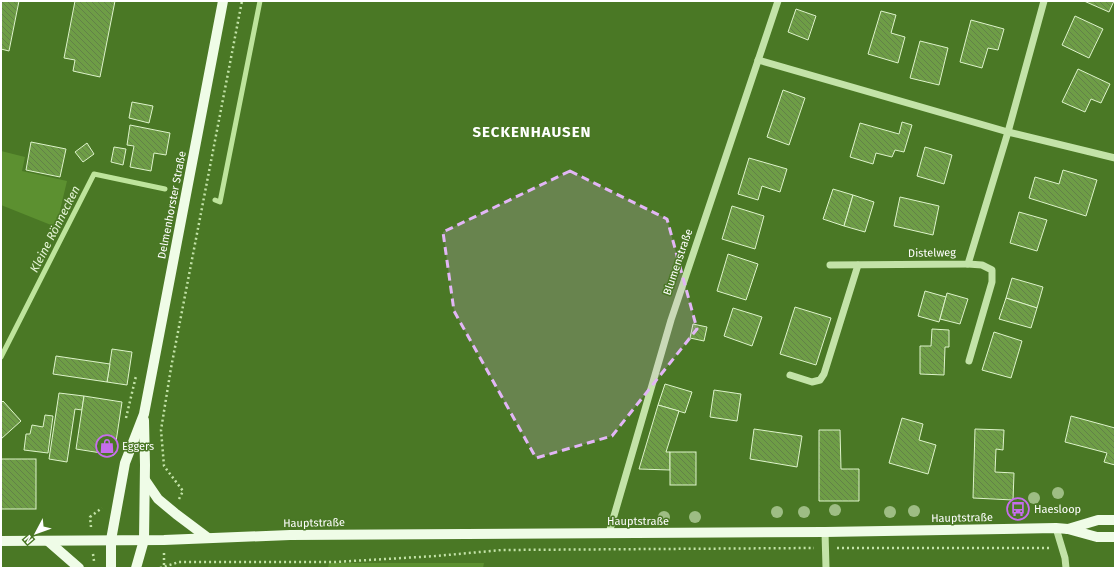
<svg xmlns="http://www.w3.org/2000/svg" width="1116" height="569" font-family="'Fira Sans',sans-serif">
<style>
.green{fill:#5c9030}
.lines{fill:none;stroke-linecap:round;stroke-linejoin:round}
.stream{stroke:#bee49c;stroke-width:5}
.building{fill:url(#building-back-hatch);stroke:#ddf3ca}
.path{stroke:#c3e3a8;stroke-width:2.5;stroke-dasharray:2 3;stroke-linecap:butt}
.minor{stroke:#c3e3a8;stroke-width:7}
.major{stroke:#effce7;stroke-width:10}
.tree{fill:#9ebd84}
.marked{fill:#e2b6f6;fill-opacity:0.2;stroke:#e2b6f6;stroke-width:3;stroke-dasharray:8 5;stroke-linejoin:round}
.labels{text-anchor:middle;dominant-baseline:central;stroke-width:3;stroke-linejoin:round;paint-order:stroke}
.street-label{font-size:11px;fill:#fff;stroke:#4a7825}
.poi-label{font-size:11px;fill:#fff;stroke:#4a7825;text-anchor:start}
.water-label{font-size:12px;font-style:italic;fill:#e4f4d5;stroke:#4a7825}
.district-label{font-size:15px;font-weight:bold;letter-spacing:1px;fill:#fff;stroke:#4a7825}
</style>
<defs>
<pattern id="building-back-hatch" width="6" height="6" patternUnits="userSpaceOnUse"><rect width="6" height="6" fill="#6e9d46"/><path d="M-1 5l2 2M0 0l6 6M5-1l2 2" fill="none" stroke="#628148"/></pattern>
</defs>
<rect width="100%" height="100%" fill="#4a7825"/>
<g class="green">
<polygon points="1,151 25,157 22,171 67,181 56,227 1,205"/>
<polygon points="329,563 484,563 483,568 328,568"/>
</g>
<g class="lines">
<g class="stream">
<polyline points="215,200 220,202 260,1"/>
<polyline points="1,357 94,174 165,189"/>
</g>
</g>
<g class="building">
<polygon points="1,1 19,1 9,51 1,49"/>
<polygon points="75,1 115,1 100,77 73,71 75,60 64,58"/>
<polygon points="1084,1 1114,1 1109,12"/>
<polygon points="796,9 816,16 808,40 788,32"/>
<polygon points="881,11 896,15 891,33 905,37 898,63 868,54"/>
<polygon points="1075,16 1103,29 1089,58 1062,45"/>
<polygon points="971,20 1004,29 998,50 988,48 982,68 960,62"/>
<polygon points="920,41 948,48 939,85 910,78"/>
<polygon points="1078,69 1110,84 1101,103 1091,99 1085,112 1062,102"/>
<polygon points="783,90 805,98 789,145 767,137"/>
<polygon points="132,102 153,106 149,123 129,118"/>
<polygon points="902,122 912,125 904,152 895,150 892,157 876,153 873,164 850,157 860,123 899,134"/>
<polygon points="130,125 170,133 166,155 154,153 151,171 130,167 134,146 127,145"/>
<polygon points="31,142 66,149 60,177 26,170"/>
<polygon points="87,143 94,154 83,162 75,152"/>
<polygon points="114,147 126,149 123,165 111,162"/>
<polygon points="925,147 952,155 944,184 917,176"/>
<polygon points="749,158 787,169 780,192 762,186 758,200 738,194"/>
<polygon points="1063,170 1097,180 1086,216 1029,198 1035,177 1059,184"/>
<polygon points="833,189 853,195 844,226 823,219"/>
<polygon points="853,195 874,202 865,232 844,226"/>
<polygon points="900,197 939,206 933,235 894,226"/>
<polygon points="732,206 764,216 755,249 722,239"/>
<polygon points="1019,212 1047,220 1037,251 1010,243"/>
<polygon points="728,254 758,264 746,300 717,291"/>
<polygon points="1012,278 1043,287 1037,308 1006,298"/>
<polygon points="925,291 946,297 939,322 918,316"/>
<polygon points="947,293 968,299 960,324 940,319"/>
<polygon points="1006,298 1037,308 1031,328 999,319"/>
<polygon points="795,307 831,318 816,365 780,354"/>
<polygon points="733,308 762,317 752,346 724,336"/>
<polygon points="693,324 707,327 704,341 690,338"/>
<polygon points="932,329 949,330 949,347 945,347 944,375 920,374 920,346 931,346"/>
<polygon points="994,332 1022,341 1011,378 982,370"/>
<polygon points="112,349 132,352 127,385 107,382"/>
<polygon points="56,356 110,364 107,382 53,374"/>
<polygon points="665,384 692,392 685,413 658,405"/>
<polygon points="714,390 741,394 737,421 710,417"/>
<polygon points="59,393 84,396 82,410 75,409 67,462 49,459"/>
<polygon points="84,396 122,402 114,455 76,449"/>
<polygon points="3,401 21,421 1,439 1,403"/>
<polygon points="658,405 679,411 666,452 670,452 670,470 639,469"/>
<polygon points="45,415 53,416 48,453 24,450 26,434 30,434 32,425 43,427"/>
<polygon points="1071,416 1115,428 1115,465 1104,462 1107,453 1065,442"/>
<polygon points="902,418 923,424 919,440 936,445 928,474 889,463"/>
<polygon points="754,429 802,436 797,467 750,459"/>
<polygon points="975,429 1004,430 1003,450 996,449 995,472 1014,473 1013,500 973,498"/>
<polygon points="819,430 840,430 841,469 859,469 859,501 819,501"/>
<rect x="670" y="452" width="26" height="33"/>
<rect x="1" y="459" width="35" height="50"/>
</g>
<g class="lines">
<g class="path">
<polyline points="126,418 136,376"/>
<polyline points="179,499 183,491 164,466 161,430 171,368 242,1"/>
<polyline points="91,527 90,517 102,508"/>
<polyline points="837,548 1050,548"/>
<polyline points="164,553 164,566"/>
<polyline points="93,554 94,561"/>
<polyline points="160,568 179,562 335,562 436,556 502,550 814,548"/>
</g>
<g class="minor">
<polyline points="758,60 1008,132 1115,158"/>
<polyline points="968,264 982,265 992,270 992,282 969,361"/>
<polyline points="830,265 968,264 1008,132 1044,1"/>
<polyline points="790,375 812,382 820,380 824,374 858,265"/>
<polyline points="1056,528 1065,558 1066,568"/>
<polyline points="825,532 826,568"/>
<polyline points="609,533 671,320 778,1"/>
</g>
<g class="major">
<polyline points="145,480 158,499 176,514 208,538"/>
<polyline points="1068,529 1098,520 1115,520"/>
<polyline points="1,541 164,540 290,535 825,532 1056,528 1068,529 1097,537 1115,537"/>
<polyline points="48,541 79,568"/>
<polyline points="111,568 111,540 125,463 144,414 223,1"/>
<polyline points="136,568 144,540 145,465 144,420"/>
</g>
</g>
<g class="tree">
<circle cx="1058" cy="493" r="6"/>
<circle cx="1034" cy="498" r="6"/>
<circle cx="835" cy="510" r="6"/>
<circle cx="914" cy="511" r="6"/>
<circle cx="777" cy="512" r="6"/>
<circle cx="804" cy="512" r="6"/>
<circle cx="890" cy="512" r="6"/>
<circle cx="664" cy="517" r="6"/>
<circle cx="695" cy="517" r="6"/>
</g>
<path class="marked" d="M570,171L667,219L697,329L612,436L536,458L454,311L443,232Z"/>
<defs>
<g id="shop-ring" transform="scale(1.15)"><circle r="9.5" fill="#4a7825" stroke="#c66dec" stroke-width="1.5"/><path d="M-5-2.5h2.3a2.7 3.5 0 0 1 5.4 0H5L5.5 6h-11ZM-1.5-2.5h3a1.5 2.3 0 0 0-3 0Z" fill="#c66dec"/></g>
<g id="bus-ring" transform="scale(1.15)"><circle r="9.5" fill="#4a7825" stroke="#c66dec" stroke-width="1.5"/><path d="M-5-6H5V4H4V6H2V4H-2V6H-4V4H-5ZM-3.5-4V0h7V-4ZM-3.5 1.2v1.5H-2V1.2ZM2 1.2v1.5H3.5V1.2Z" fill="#c66dec"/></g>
</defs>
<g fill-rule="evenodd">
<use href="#shop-ring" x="107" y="446"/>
<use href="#bus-ring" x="1018" y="509"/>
</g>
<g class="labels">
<g class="street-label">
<text transform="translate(172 205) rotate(-79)">Delmenhorster Straße</text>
<text transform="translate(932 253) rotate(-1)">Distelweg</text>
<text transform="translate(678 262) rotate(-71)">Blumenstraße</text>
<text transform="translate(962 518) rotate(-1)">Hauptstraße</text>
<text x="638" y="521">Hauptstraße</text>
<text transform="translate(314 523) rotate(-1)">Hauptstraße</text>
</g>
<g class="poi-label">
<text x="122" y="446">Eggers</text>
<text x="1034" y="509">Haesloop</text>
</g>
<g class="water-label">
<text transform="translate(55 229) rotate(-63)">Kleine Rönnecken</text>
</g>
<g class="district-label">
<text x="532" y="132">SECKENHAUSEN</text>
</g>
</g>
<rect width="1116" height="569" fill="none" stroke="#ffffff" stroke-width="4"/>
<g transform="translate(36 533) rotate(229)" stroke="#4a7825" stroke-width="3" paint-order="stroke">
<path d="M0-3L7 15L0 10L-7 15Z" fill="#ffffff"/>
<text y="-6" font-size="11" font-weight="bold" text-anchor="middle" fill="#ffffff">N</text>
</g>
</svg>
